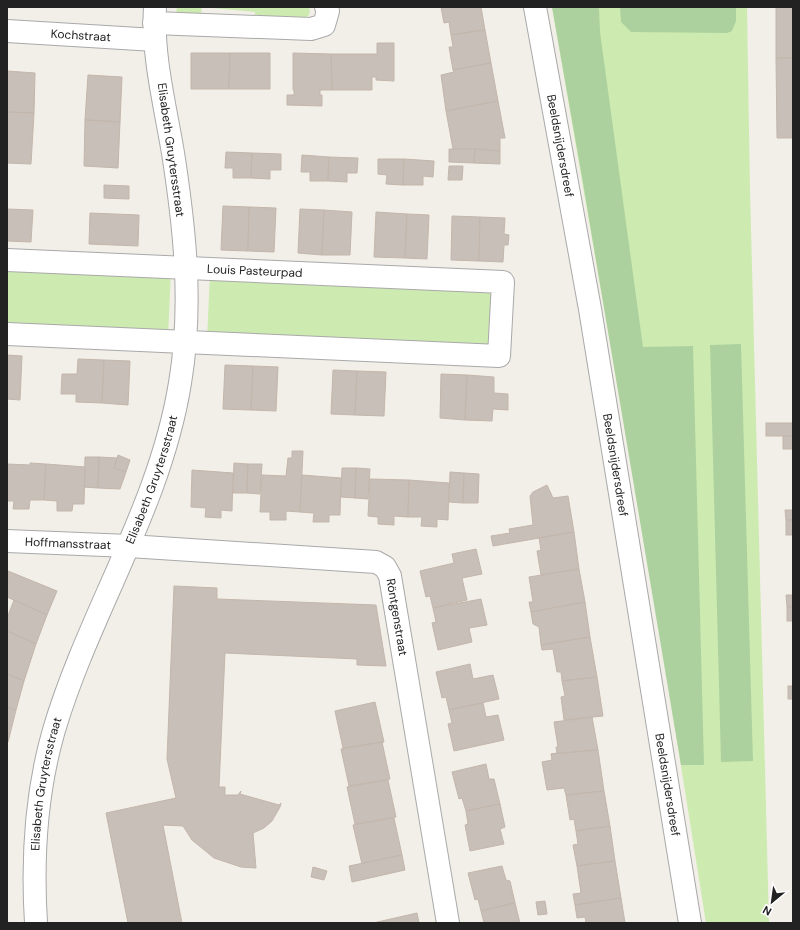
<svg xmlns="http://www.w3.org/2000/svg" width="800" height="930" font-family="'DM Sans',sans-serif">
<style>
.grass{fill:#cdebb0}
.forest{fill:#add19e}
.building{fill:#c7bfb8;stroke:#c4b6ab}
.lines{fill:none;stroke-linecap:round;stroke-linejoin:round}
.minor-casing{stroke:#a9a9a9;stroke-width:24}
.minor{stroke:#fff;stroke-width:22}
.labels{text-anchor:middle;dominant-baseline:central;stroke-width:3.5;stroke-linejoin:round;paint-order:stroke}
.street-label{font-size:12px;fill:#222;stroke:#fff}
</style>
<rect width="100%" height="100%" fill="#f2efe9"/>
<g class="grass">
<polygon points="177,7 307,7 310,9 309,15 302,21 255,19 255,12 202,7 200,20 175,19"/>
<polygon points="552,7 747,7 750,189 769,923 706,923 656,609"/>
<polygon points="7,265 171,272 168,337 7,330"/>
<polygon points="210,274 499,287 495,351 207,339"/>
</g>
<g class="forest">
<polygon points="552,7 599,7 600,32 643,347 693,346 704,765 681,765 582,177"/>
<polygon points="620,7 736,7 736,21 732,31 727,33 631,32 621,22"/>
<polygon points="741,344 753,761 721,762 710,345"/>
</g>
<g class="building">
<polygon points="441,7 481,7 485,30 451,35 449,22 444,23"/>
<rect x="776" y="7" width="17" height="51"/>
<polygon points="485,30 491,63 453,70 449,47 453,47 451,35"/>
<polygon points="377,43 394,43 394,81 376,80 376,77 372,77 372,90 332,90 331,54 377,54"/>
<polygon points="191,53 230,53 229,89 191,89"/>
<polygon points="230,53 270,53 270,89 229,89"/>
<polygon points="293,53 331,54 332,90 320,90 320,95 322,95 322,106 287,105 287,95 294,95 294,90 293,90"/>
<polygon points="776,58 793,58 793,138 777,138"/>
<polygon points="491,63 498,101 446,111 441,75 454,72 453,70"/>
<polygon points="7,71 35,73 34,113 7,112"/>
<polygon points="88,75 122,77 120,122 85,120"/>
<polygon points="498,101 505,138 500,138 500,151 453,149 446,111"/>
<polygon points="7,112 34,113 31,164 7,163"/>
<polygon points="85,120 120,122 118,168 84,166"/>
<polygon points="449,149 475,149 474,163 449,162"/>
<polygon points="475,149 500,151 500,164 474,163"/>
<polygon points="226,152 252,153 251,178 233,178 233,168 225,168"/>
<polygon points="252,153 281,154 281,170 270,170 270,179 251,178"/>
<polygon points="302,155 329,157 328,181 310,181 310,172 301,172"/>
<polygon points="329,157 358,158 357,173 347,173 347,182 328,181"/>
<polygon points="378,159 404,159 403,185 386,184 387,175 378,174"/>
<polygon points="404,159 434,161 433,177 423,176 423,185 403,185"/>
<polygon points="449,166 463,166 462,180 448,180"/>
<polygon points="104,185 129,186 129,199 104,198"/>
<polygon points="223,206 249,207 248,251 221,250"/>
<polygon points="249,207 276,208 274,252 248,251"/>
<polygon points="7,209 33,210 31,242 7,241"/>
<polygon points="300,209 324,210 322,255 298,253"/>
<polygon points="324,210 352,212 350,255 322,255"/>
<polygon points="376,212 407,214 405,258 374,257"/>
<polygon points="90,213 139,215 138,246 89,244"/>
<polygon points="407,214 429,215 427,259 405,258"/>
<polygon points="452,216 480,217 479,261 451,260"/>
<polygon points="480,217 505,218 504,234 509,235 508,245 504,245 503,262 479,261"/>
<polygon points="7,355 22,356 20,400 7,399"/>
<polygon points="78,359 104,360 102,403 76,402 76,394 61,394 62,374 77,374"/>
<polygon points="104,360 130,361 128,405 102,403"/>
<polygon points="225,365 253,366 251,410 223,409"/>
<polygon points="253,366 278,367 276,411 251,410"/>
<polygon points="333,370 357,371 355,415 331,414"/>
<polygon points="357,371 386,372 384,416 355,415"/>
<polygon points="441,374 467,375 465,420 440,418"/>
<polygon points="467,375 494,377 494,393 508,394 508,410 493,409 492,421 465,420"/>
<rect x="766" y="423" width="27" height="13"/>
<rect x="783" y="436" width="10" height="13"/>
<polygon points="292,451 303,451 300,512 286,511 286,520 270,520 270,512 260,512 262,475 286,476 288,458 292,458"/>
<polygon points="118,455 130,460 126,472 114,468"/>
<polygon points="85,457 99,457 98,488 84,487"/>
<polygon points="99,457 117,458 114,468 126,472 120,489 98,488"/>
<polygon points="30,463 46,464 44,500 30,500 29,509 13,509 14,501 7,501 7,464 30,465"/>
<polygon points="234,463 248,464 247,493 233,493"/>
<polygon points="46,464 85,467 84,504 73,504 72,511 57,511 57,501 44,500"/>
<polygon points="248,464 262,464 260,494 247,493"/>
<polygon points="342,468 356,468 355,498 341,497"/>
<polygon points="356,468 370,469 368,499 355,498"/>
<polygon points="192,470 233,473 232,511 221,510 221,518 205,517 206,508 191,507"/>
<polygon points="450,472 464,473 463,503 449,502"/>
<polygon points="464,473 479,474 478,503 463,503"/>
<polygon points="302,475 341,478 340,515 329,515 329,522 313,522 314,513 300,512"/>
<polygon points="370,479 409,480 408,517 394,516 394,525 378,524 378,517 368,516"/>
<polygon points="409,480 449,483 448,520 437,519 437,527 421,526 422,517 408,517"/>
<polygon points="547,485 553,498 568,496 574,532 493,546 491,536 510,533 509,529 533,525 530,496 533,492"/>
<polygon points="785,510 793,510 793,520 786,520"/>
<rect x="786" y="520" width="7" height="15"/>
<polygon points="574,532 579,569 541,575 537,551 541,550 539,538"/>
<polygon points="476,549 482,574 462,578 467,600 433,608 430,596 426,597 420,571 454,563 452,554"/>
<polygon points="579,569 585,602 531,612 529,602 533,602 529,577"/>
<polygon points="8,571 57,591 47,615 7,597"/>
<polygon points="174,586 217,588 217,599 376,605 386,666 357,665 357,659 225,653 219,787 225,787 225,795 238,795 241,791 240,794 279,805 281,803 280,807 272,821 264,828 253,833 256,868 241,867 214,858 192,840 183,826 163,825 182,923 128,923 106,813 176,798 167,759"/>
<polygon points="786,595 793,595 793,607 787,607"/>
<polygon points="481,599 487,625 469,628 472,642 438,650 432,623 436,622 433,608"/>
<polygon points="14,600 47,615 36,644 7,631 7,618"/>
<polygon points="585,602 590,637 541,645 539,627 533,624 531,612"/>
<rect x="787" y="607" width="6" height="14"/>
<polygon points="7,631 36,644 24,681 7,674"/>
<polygon points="590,637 597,677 562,681 561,672 557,672 553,649 542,650 541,645"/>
<polygon points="470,664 473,679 493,675 499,699 449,710 446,697 442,698 436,672"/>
<polygon points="7,674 24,681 16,710 7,707"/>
<polygon points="597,677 603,716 564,720 561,697 565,696 562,681"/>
<rect x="788" y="686" width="5" height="13"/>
<polygon points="375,702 384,742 343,748 335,711"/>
<polygon points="483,703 486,717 498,715 504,740 454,751 448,724 452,723 449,710"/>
<polygon points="7,707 16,710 8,742 7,742"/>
<polygon points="592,717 598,750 551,754 557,753 556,747 558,747 554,722"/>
<polygon points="382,742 390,779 349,786 341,749"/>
<polygon points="598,750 604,791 566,795 564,788 547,790 542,762 552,760 551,754"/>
<polygon points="486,764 489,779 494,779 500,804 466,811 462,798 459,799 452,772"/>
<polygon points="388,780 396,817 355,824 347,787"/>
<polygon points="604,791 610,826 576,831 574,819 570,820 566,795"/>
<polygon points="500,804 505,827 500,829 504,844 470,851 465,825 468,824 466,811"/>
<polygon points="394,818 402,855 362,864 353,825"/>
<polygon points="610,826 615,861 577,866 573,845 578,844 576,831"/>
<polygon points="402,855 405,870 352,882 349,866"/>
<polygon points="615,861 621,898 575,905 573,894 581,893 577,866"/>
<polygon points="502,866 506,880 510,881 515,903 481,911 478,899 475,900 468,873"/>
<polygon points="313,867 327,871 324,880 311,877"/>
<polygon points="621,898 625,923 586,923 585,917 577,918 575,905"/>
<polygon points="545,901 547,914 538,915 536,902"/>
<polygon points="515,903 520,923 484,923 481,911"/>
<polygon points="417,913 419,923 373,923"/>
</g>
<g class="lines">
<g class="minor-casing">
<g id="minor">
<path id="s1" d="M535,7L590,309L690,923"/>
<polyline points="154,23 311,29 324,25 328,11 326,7"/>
<path id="s2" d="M7,31L155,40"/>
<path id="s3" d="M7,260L503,282L499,356L7,334"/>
<path id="s4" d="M7,541L129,546L376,562L385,567L390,576L448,923"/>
<path id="s5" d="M36,923C32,859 36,792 54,730C89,612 160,507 180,383C193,306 185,230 173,153C165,105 152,55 155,7"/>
</g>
</g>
<use href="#minor" class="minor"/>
</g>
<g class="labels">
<g class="street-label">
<text stroke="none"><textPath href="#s2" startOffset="74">Kochstraat</textPath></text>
<text stroke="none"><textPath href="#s1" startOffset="141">Beeldsnijdersdreef</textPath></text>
<text transform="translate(171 150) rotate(82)">Elisabeth Gruytersstraat</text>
<text stroke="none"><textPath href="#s3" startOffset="248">Louis Pasteurpad</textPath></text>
<text stroke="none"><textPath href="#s1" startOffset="465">Beeldsnijdersdreef</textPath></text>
<text stroke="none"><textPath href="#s5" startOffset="464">Elisabeth Gruytersstraat</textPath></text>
<text stroke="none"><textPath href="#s4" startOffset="61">Hoffmansstraat</textPath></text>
<text stroke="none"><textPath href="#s4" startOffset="432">Röntgenstraat</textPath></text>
<text stroke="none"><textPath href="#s1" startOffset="789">Beeldsnijdersdreef</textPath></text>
<text stroke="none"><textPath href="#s5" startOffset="140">Elisabeth Gruytersstraat</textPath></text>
</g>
</g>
<rect width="800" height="930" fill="none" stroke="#222222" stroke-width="16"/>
<g transform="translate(772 902) rotate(209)" stroke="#ffffff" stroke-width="3" paint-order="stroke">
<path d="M0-3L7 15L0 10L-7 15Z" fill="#222222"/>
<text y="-6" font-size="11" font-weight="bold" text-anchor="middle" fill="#222222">N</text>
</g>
</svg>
